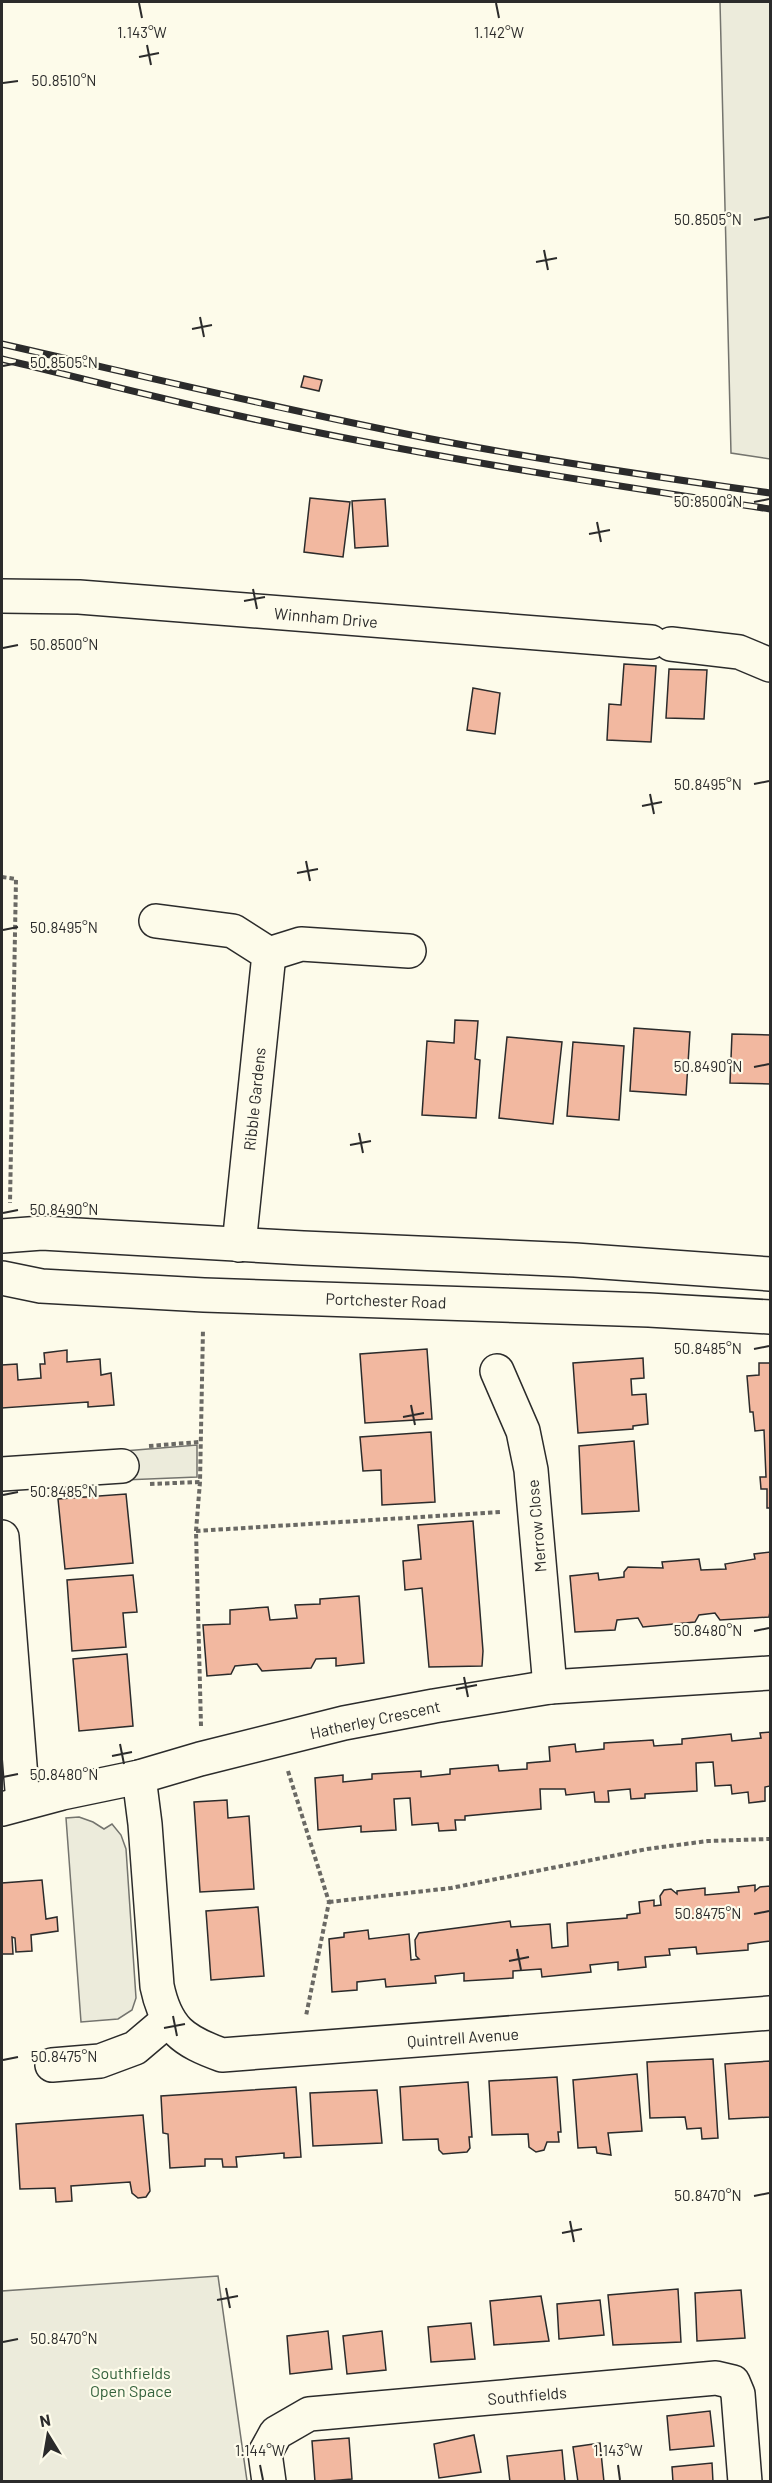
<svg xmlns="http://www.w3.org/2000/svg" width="772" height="2483" font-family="Barlow,sans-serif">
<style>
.green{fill:#ecebdb;stroke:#74746e;stroke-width:1.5}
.building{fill:#f2b8a0;stroke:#2b2b2b;stroke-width:1.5}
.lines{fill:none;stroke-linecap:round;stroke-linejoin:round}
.minor-casing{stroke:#2b2b2b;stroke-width:36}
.major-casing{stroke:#2b2b2b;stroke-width:36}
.path{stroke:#6a6964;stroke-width:4;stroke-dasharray:4.5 3;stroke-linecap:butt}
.minor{stroke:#fdfbea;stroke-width:33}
.major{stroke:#fdfbea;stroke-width:33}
.rail-casing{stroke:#2b2b2b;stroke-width:7}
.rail{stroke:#fdfbea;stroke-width:4.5;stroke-dasharray:14;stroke-linecap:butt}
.ticks{fill:none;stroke:#2b2b2b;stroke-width:2}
.labels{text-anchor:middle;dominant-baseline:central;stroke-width:4.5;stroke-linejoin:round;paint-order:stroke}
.street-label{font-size:16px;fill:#2b2b2b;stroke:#fdfbea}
.park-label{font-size:16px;fill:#34623c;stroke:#fdfbea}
.ticks-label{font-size:15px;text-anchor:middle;fill:#2b2b2b;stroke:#fdfbea;stroke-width:4.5;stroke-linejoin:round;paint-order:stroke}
</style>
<rect width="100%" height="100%" fill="#fdfbea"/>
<g class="green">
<polygon points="720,2 770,2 770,459 731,453"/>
<polygon points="197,1445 197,1477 124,1480 124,1451"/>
<polygon points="79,1817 93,1822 104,1829 112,1824 121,1835 126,1849 136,1998 132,2010 118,2019 81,2022 66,1818"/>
<polygon points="218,2276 247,2481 2,2481 2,2291"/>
</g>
<g class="building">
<polygon points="304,376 322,380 319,391 301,387"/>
<polygon points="310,498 350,502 343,557 304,552"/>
<polygon points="385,499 388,546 355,548 352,501"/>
<polygon points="624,664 656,666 651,742 607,740 609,704 621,705"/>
<polygon points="669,669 707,670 704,719 666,718"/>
<polygon points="473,688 500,693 495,734 467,730"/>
<polygon points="455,1020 478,1021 475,1059 480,1060 476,1118 422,1115 427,1041 454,1043"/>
<polygon points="634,1028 690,1032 686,1095 630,1091"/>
<polygon points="732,1034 770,1035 770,1084 730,1083"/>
<polygon points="507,1037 562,1042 553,1124 499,1118"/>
<polygon points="573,1042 624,1046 619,1120 567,1116"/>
<polygon points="427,1349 432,1419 365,1423 360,1354"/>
<polygon points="67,1350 67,1362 100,1359 101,1375 111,1373 114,1405 88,1407 88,1402 2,1408 2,1365 17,1364 18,1380 41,1378 40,1364 45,1364 44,1353"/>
<polygon points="643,1358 644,1378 631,1379 632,1395 646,1394 648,1424 633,1426 633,1429 578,1433 573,1363"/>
<polygon points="759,1363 770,1363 770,1508 767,1508 767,1489 761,1489 760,1477 766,1477 764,1430 755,1431 753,1412 750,1412 747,1376 759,1375"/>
<polygon points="431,1432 435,1502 382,1505 381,1470 363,1471 360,1437"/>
<polygon points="634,1441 639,1511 582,1514 579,1446"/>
<polygon points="126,1494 133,1563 65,1569 58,1499"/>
<polygon points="473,1521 483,1651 482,1666 429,1667 422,1588 405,1590 403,1561 421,1559 418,1525"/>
<polygon points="770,1552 770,1612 769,1617 720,1620 715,1613 699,1615 695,1622 643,1627 638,1618 617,1620 615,1630 575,1632 570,1576 598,1573 599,1580 624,1577 624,1572 628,1567 663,1568 662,1562 699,1559 701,1570 726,1569 725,1564 755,1559 754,1554"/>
<polygon points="133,1575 137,1612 123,1613 126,1647 72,1651 67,1580"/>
<polygon points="359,1596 364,1663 336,1666 336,1658 316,1659 311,1668 262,1671 257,1664 235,1666 231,1674 207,1676 203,1625 230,1624 230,1610 268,1607 270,1620 297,1618 295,1605 320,1604 320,1599"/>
<polygon points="127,1654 133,1726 79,1731 73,1659"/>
<polygon points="770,1732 770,1786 765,1787 765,1801 749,1803 748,1792 732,1794 731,1785 715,1786 713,1762 696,1763 697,1791 645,1794 645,1798 631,1799 630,1789 608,1791 609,1802 595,1802 594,1792 566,1795 565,1789 540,1789 541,1809 465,1816 465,1820 455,1820 456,1830 439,1831 438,1823 412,1825 410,1798 394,1799 396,1830 361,1832 361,1826 318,1830 315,1778 343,1775 343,1782 372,1779 372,1774 421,1771 421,1777 450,1774 450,1769 498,1765 499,1771 527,1769 527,1763 550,1761 549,1747 575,1744 576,1752 604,1749 604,1743 653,1740 654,1746 682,1744 682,1739 731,1734 732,1741 761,1738 760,1733"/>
<polygon points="227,1800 228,1818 249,1816 254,1889 200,1892 194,1802"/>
<polygon points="42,1880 46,1919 57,1917 58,1931 31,1935 32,1951 16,1952 15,1938 12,1937 13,1954 2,1954 2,1883"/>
<polygon points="755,1885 755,1891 760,1887 770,1886 770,1941 748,1944 748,1950 697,1954 696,1947 669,1949 670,1955 645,1957 646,1967 618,1970 618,1962 590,1965 591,1972 542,1977 541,1969 513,1971 513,1978 464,1981 464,1973 435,1976 436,1983 386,1987 385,1979 357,1982 357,1990 332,1992 329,1939 344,1937 344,1933 368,1930 369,1939 409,1934 411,1960 419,1959 416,1956 415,1940 419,1933 510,1921 511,1927 550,1924 552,1948 568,1946 567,1923 627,1918 627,1915 640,1913 639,1902 654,1900 654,1906 661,1905 660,1896 664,1890 671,1889 677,1894 677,1891 705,1888 705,1895 739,1892 738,1887"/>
<polygon points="258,1907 264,1976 211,1980 206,1911"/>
<polygon points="713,2059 718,2138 702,2139 701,2128 687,2129 685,2117 650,2118 647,2062"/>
<polygon points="770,2061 770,2117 729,2119 725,2064"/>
<polygon points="637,2074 642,2131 608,2133 611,2155 597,2153 596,2147 578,2148 573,2080"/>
<polygon points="557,2077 561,2132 558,2132 559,2142 547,2142 544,2150 536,2152 529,2147 528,2134 492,2135 489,2081"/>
<polygon points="468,2082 472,2137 469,2137 470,2148 467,2152 443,2154 439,2150 438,2139 403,2140 400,2087"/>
<polygon points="296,2087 301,2157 284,2158 284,2153 236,2157 237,2167 223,2167 222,2159 205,2159 205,2166 170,2168 168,2134 163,2133 161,2096"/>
<polygon points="377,2090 382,2143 313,2146 310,2093"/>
<polygon points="143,2115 150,2191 146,2197 138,2198 132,2193 130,2182 71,2186 72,2201 56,2202 55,2188 20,2189 16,2124"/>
<polygon points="678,2289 681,2342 613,2345 608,2295"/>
<polygon points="741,2290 745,2338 697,2341 695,2293"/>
<polygon points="541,2296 549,2341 494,2345 490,2301"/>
<polygon points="600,2300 604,2335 559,2339 557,2304"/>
<polygon points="471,2323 475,2359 431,2362 428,2327"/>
<polygon points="328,2331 332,2369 290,2374 287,2336"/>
<polygon points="382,2331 386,2370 347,2374 343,2336"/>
<polygon points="710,2411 714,2446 670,2450 667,2416"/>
<polygon points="474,2435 481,2472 439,2478 434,2444"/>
<polygon points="349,2438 352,2479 315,2482 312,2441"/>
<polygon points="600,2443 604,2482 578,2482 573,2447"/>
<polygon points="562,2450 565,2482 510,2482 507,2456"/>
<polygon points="712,2463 713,2482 673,2482 672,2467"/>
</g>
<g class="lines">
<g class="minor-casing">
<g id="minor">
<polyline points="2,596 79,597 651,642"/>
<polyline points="671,644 739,652 770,665"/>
<polyline points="156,921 233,931 269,954 239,1245"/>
<polyline points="269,954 301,944 409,951"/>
<polyline points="497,1371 523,1431 531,1470 550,1687"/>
<polyline points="2,1474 122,1466"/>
<polyline points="2,1537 23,1803"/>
<path d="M139,1777L145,1824L157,1986C166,2029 183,2041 222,2055L770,2013"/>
<polyline points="2,1809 62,1793 139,1777 200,1759 344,1723 434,1706 550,1687 770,1673"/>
<polyline points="52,2065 100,2061 135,2048 168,2020"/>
<polyline points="269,2482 265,2453 276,2433 309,2414 716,2378 733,2382 738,2394 745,2482"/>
</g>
</g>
<g class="major-casing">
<g id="major">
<polyline points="2,1236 42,1233 303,1248 575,1260 770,1274"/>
<polyline points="2,1278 41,1286 204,1295 649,1310 770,1317"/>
</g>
</g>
<g class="path">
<polyline points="2,877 16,879 10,1203"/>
<polyline points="149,1446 199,1442"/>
<polyline points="150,1484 200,1482"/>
<polyline points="196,1531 501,1512"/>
<polyline points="201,1726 196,1531 200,1482 203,1329"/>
<polyline points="288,1771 329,1902 306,2016"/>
<polyline points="329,1902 451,1888 647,1849 708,1841 770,1839"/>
</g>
<use href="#minor" class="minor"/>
<use href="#major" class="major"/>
<g class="rail-casing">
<g id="rail">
<path d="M2,344C143,376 284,410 426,438C540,460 656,477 770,493"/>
<path d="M2,359C72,376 142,394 213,410C397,452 584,481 770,509"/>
</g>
</g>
<use href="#rail" class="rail"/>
</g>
<path class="ticks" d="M139,3L142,18M496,3L499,18M147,45L151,65M139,57L159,53M3,83L18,81M754,220L769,217M544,250L548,270M536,262L557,258M200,317L204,337M192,329L212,325M3,366L18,363M754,502L769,499M597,522L601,542M589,534L610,530M253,589L257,609M244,601L265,597M3,648L18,645M754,784L769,781M650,794L654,814M642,806L662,802M306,861L310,881M297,873L318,869M3,930L18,927M754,1067L769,1064M359,1133L363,1153M350,1145L371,1141M3,1213L18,1210M754,1349L769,1346M411,1405L415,1425M403,1417L424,1413M3,1495L18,1492M754,1631L769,1628M464,1677L468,1697M456,1689L477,1685M120,1744L124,1764M112,1756L132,1752M3,1777L18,1774M754,1914L769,1911M517,1949L521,1970M509,1961L529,1957M173,2016L177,2036M164,2028L185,2024M3,2060L18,2057M754,2196L769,2193M570,2221L574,2242M562,2233L582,2229M226,2288L230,2308M217,2300L238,2296M3,2342L18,2339M260,2465L263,2480M618,2465L620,2480"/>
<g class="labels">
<g class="street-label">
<text transform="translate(326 617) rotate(5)">Winnham Drive</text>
<text transform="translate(254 1099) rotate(-84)">Ribble Gardens</text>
<text transform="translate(386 1300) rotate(2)">Portchester Road</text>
<text transform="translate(536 1526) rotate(-95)">Merrow Close</text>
<text transform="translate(375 1719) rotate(-12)">Hatherley Crescent</text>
<text transform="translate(463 2037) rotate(-4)">Quintrell Avenue</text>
<text transform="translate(527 2395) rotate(-5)">Southfields</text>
</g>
<g class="park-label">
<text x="131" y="2372">Southfields<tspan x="131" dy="18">Open Space</tspan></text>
</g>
</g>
<g class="ticks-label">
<text x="499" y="38">1.142°W</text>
<text x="142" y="38">1.143°W</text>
<text x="64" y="86">50.8510°N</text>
<text x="708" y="225">50.8505°N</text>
<text x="64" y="368">50.8505°N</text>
<text x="708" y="507">50.8500°N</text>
<text x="64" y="650">50.8500°N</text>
<text x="708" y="790">50.8495°N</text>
<text x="64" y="933">50.8495°N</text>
<text x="708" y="1072">50.8490°N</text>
<text x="64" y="1215">50.8490°N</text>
<text x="708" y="1354">50.8485°N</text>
<text x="64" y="1497">50.8485°N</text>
<text x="708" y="1636">50.8480°N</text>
<text x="64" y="1780">50.8480°N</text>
<text x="708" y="1919">50.8475°N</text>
<text x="64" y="2062">50.8475°N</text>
<text x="708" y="2201">50.8470°N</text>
<text x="64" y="2344">50.8470°N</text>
<text x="260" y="2456">1.144°W</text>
<text x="618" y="2456">1.143°W</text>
</g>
<rect width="772" height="2483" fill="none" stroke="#2b2b2b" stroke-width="6"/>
<g transform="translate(48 2435) rotate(349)" stroke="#fdfbea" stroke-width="4.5" paint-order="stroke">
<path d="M0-4.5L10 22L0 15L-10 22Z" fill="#2b2b2b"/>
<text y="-9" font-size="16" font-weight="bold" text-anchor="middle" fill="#2b2b2b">N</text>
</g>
</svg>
